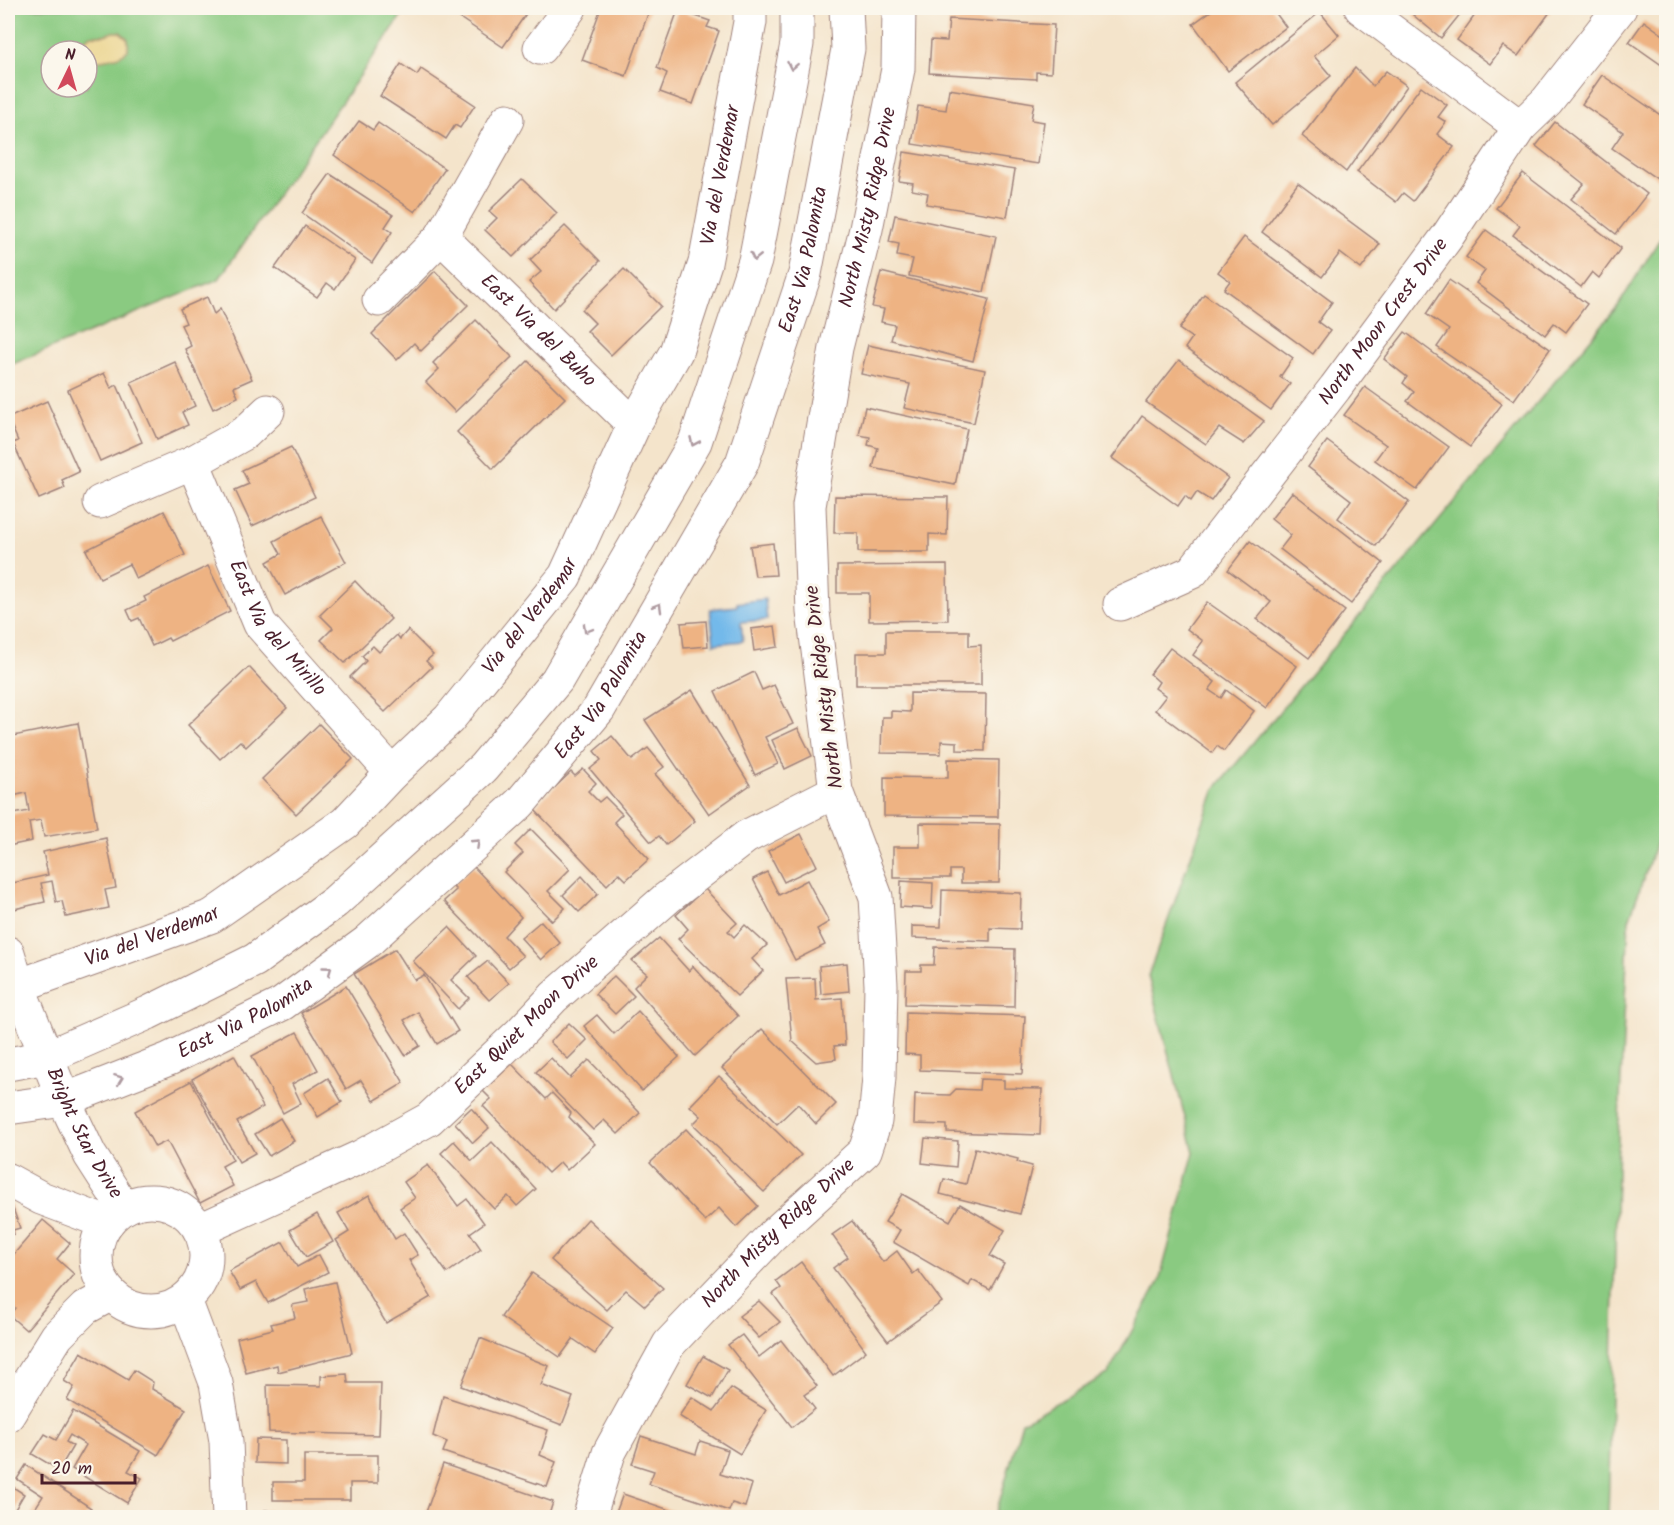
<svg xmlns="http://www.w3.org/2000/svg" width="1674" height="1525" font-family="Kalam,sans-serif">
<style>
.green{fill:#8aca81;stroke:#6a7456;stroke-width:1.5;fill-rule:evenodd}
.sand{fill:#eeda9e;stroke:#9c7c64;stroke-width:1.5}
.water{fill:#73b9ea;stroke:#5e6c8a;stroke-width:1.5}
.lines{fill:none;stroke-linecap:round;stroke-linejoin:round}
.stream{stroke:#73b9ea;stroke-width:9}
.building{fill:#eeb383}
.minor-casing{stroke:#9f827b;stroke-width:35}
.minor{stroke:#fff;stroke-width:33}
.oneway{stroke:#ae9aa0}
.labels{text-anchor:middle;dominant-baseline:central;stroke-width:6;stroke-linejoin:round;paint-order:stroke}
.street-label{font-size:20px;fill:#4a1f2b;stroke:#fbf7ec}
</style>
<rect width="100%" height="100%" fill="#fbf7ec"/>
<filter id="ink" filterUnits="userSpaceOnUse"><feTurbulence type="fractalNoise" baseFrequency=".0167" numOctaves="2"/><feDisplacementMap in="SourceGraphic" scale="12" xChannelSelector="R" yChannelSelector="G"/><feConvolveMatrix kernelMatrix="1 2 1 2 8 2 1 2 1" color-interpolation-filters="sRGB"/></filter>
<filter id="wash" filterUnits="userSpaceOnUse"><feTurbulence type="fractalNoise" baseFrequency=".008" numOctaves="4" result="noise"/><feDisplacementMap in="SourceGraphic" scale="24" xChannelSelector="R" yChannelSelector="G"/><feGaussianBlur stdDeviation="1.35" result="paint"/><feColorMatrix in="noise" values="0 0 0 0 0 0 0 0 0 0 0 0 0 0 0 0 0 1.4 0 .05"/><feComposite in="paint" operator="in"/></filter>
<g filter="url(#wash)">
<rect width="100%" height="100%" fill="#f4e4cb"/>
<g class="green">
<path d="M8,8H407L219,279L8,366ZM51,51H87V87H51Z"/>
<polygon points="1666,229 1666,814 1629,920 1618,1139 1608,1517 995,1517 1022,1422 1108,1374 1159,1282 1194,1152 1148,976 1215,789 1618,306"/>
</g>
<path class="sand" d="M114,32H120L128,39V50C116,62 99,56 87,66V51H62L76,46L91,35H104Z"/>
<polygon class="water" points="765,599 767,620 741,622 743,641 714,644 710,609 737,606 737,603"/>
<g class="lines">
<polyline class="stream" points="1666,1120 1664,1131 1666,1142"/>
</g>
<g id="blocks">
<g class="building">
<polygon points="445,8 530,8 503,47"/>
<polygon points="601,8 650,8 626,76 582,60"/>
<polygon points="1215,8 1272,8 1286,27 1228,71 1193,24"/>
<polygon points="1420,8 1465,8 1441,38 1413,15"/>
<polygon points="1480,8 1553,8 1518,56 1503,46 1490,64 1457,40"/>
<polygon points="678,10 710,21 707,27 719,31 693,104 660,92 667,73 657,68"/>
<polygon points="1320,12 1339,35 1314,56 1331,76 1272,125 1235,82"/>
<polygon points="949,19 1054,25 1051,73 1036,72 1036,79 929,73 931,40 947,41"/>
<polygon points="1644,21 1666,37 1666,68 1629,42"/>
<polygon points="401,64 417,75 421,69 475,105 460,128 455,125 446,139 380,96"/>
<polygon points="1355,68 1373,86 1386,71 1407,86 1346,172 1302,136"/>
<polygon points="1602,75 1666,119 1666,185 1612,148 1623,132 1582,104"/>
<polygon points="1421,86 1447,105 1438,117 1446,122 1437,134 1454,147 1413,201 1403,193 1396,202 1357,172"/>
<polygon points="949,89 1034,103 1031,120 1044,122 1038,164 912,144 918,106 946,110"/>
<polygon points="359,121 373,130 378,123 445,169 415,212 334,155"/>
<polygon points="1555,122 1647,194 1616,234 1571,199 1584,184 1536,146"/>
<polygon points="904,152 1015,170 1007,217 926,204 928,193 912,190 913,183 899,181"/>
<polygon points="1523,173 1621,248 1599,278 1592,272 1581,287 1513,235 1520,226 1496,208"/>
<polygon points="330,174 393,215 385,227 392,232 372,263 302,213"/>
<polygon points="522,179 557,213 513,257 485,230 497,218 489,211"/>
<polygon points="1298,183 1380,244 1361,269 1340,253 1322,277 1262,232"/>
<polygon points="895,215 996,236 984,292 909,276 913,259 897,256 899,244 889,242"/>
<polygon points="305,226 355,260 335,289 327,283 317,297 275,268"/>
<polygon points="565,226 600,261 554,309 529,282 541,272 530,260"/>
<polygon points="1486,230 1587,304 1566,332 1554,323 1545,335 1476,283 1485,271 1466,257"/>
<polygon points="1244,237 1332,302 1318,322 1330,331 1313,354 1224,289 1230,281 1218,272"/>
<polygon points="624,269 661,306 611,355 587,331 595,323 582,310"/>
<polygon points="435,271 468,305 421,351 414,343 397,360 372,334"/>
<polygon points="881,272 989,299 973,361 891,340 895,325 881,322 884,309 872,307"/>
<polygon points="1449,280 1550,349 1514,400 1437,347 1449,330 1426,314"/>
<polygon points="1204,294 1293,358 1280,377 1290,384 1271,410 1185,348 1192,338 1179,329"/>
<polygon points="207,297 214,314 220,309 252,379 234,387 238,397 213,409 185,349 191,346 181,325 186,323 180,309"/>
<polygon points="476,320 512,357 455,412 426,382 439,369 433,363"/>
<polygon points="1405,332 1502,404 1470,447 1407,401 1414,392 1403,383 1407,377 1384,359"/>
<polygon points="868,345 985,370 974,423 904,408 910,384 861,374"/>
<polygon points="1179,360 1264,421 1244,444 1219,428 1206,444 1146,402"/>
<polygon points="528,361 565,398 493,469 457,432"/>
<polygon points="175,362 195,406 182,412 188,425 157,439 131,382"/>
<polygon points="104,373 111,388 117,385 142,442 100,461 68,390"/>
<polygon points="1365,387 1449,447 1417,490 1375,460 1386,445 1344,415"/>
<polygon points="47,401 79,472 62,480 65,488 39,499 13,443 18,441 8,418"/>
<polygon points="865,407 967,429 955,485 873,468 878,448 868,445 870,437 859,435"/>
<polygon points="1142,416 1228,478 1211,501 1197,492 1191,501 1185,496 1178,506 1112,458"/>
<polygon points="1327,441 1409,502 1376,546 1338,518 1351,500 1308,467"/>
<polygon points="291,447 315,497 252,526 235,490 249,484 242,470"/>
<polygon points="1292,492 1383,563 1351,604 1280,549 1291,535 1271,519"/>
<polygon points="835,496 948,497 947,535 929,534 929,552 858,552 858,533 834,533"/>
<polygon points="164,511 185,555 136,579 129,564 100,578 86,550"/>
<polygon points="321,516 346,562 285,595 267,562 281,554 274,541"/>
<polygon points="1250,541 1345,611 1309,658 1257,619 1271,602 1228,570"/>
<polygon points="773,543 776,575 755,576 750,546"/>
<polygon points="947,565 948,620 869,621 869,593 837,593 837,566"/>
<polygon points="208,566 230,611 170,641 168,638 152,646 139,618 132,621 127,610 146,601 144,597"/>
<polygon points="355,581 391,619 345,663 321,640 333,628 320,615"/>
<polygon points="1207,602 1297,666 1267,708 1193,655 1203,641 1187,629"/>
<polygon points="706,621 708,646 684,648 681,623"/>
<polygon points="775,626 778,647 754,651 751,629"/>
<polygon points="408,630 433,655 426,661 432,667 385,712 350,677 366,661 362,656 373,646 379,652 397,635 400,639"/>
<polygon points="886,631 969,631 969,646 981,645 981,685 856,685 856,653 886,653"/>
<polygon points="1170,648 1215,682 1209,690 1221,698 1226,690 1254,711 1224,751 1217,746 1212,753 1155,710 1166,696 1155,688 1159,682 1150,674"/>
<polygon points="249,667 287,708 246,747 240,741 220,759 188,725"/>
<polygon points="754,672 762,690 774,685 793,724 765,737 778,764 755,775 715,691"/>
<polygon points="692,690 750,785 709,814 645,720"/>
<polygon points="910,693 986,694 985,751 957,750 957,742 941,741 941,754 881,753 882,717 891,717 891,711 910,712"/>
<polygon points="78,723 97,828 44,837 41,820 29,822 32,841 8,846 8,815 29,811 26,793 8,797 8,737"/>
<polygon points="319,724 353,759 296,814 262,779"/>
<polygon points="798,728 812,756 785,769 772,740"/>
<polygon points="612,736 632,760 648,748 664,767 655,774 695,821 666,845 659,836 651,842 590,769 601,760 594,751"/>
<polygon points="948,759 999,760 998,817 884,816 884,777 948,778"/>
<polygon points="583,769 596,783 588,791 599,802 605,797 622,814 614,822 649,859 626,880 619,873 607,885 533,808 571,772 575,776"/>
<polygon points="920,823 1000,824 999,883 961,883 961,870 950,870 950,878 893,878 893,847 920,847"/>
<polygon points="531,829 570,869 548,891 565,908 552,921 504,872 523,853 515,845"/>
<polygon points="801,834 817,866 784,882 768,851"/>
<polygon points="106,838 116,888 105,890 109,908 66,917 62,901 56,902 52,881 41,883 45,902 14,909 8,884 48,875 43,852"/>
<polygon points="473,866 521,917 504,936 523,956 509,968 444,901 456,890 452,886"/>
<polygon points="767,872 779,895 807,880 829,922 817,929 825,945 795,960 753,879"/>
<polygon points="582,876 598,894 579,912 563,895"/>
<polygon points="901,881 933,883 932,909 900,907"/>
<polygon points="705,889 737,923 728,931 734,937 745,925 767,945 752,959 763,971 737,996 678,939 688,929 676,915"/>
<polygon points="942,890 1021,893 1020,929 990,928 990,941 912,938 912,926 941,927"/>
<polygon points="541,921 560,943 541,960 521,938"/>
<polygon points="449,927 476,956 451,980 469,998 458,1009 413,961"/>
<polygon points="659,938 689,971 693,966 738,1016 695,1056 634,987 647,974 632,961"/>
<polygon points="935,947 1015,949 1014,1007 905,1004 906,971 921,971 921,965 934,965"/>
<polygon points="395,949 415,980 424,975 458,1031 437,1044 418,1012 404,1020 420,1046 405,1055 354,974"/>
<polygon points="488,961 509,983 489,1000 468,977"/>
<polygon points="847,963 849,991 821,994 819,966"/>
<polygon points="614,976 634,996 615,1014 595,994"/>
<polygon points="815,978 816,1000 842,998 845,1045 834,1046 836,1059 816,1062 792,1041 786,979"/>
<polygon points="346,986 404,1083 374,1101 361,1080 346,1089 301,1013"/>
<polygon points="638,1011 679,1057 642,1091 584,1026 597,1015 614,1034"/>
<polygon points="906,1012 1025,1016 1022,1074 920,1070 920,1055 905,1054"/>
<polygon points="569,1023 587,1040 568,1059 550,1042"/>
<polygon points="762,1029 836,1104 816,1124 798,1104 777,1124 722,1068"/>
<polygon points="297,1032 318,1070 292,1084 301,1103 283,1113 252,1056"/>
<polygon points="234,1055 263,1107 237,1122 255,1153 239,1162 192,1079"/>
<polygon points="551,1058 570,1078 589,1060 640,1113 618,1134 604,1120 593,1130 536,1072"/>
<polygon points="512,1064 546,1099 552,1093 571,1113 569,1117 595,1144 567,1170 560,1162 548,1173 483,1106 491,1099 483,1091"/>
<polygon points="719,1076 801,1155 764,1192 693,1124 701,1116 690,1106"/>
<polygon points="328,1078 342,1102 318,1117 304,1093"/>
<polygon points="980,1079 1004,1080 1004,1088 1042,1089 1040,1135 947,1132 947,1125 914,1124 915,1094 950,1095 956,1089 979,1090"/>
<polygon points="191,1081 233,1160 222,1166 233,1186 200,1203 167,1141 155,1147 135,1111"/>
<polygon points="471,1108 489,1128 473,1143 455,1123"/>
<polygon points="280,1118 294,1141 269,1156 255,1134"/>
<polygon points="686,1129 758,1206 736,1227 719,1208 705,1221 650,1163"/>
<polygon points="925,1138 958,1141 956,1167 922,1163"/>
<polygon points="454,1141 472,1161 492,1142 536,1189 517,1206 508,1196 494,1209 441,1153"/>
<polygon points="975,1148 1018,1159 1017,1162 1032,1166 1020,1214 940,1194 944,1179 966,1184"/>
<polygon points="428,1165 458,1206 467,1199 484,1223 470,1233 481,1249 447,1273 400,1208 415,1198 404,1182"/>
<polygon points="902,1194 950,1221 960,1204 1005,1230 990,1256 1004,1264 990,1290 972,1280 969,1286 893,1242 900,1230 885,1222"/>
<polygon points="369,1195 395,1239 404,1233 418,1255 409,1260 431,1297 386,1323 336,1240 349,1232 338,1213"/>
<polygon points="11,1203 20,1228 13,1230 14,1234 8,1236 8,1204"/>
<polygon points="317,1214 333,1242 306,1257 290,1230"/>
<polygon points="588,1219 663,1288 645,1306 626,1290 607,1310 551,1260"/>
<polygon points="43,1220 70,1243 57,1259 74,1274 26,1330 9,1315 15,1308 8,1301 8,1261"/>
<polygon points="852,1221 883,1262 897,1251 913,1274 918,1270 942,1302 888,1341 833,1268 848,1257 832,1235"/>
<polygon points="283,1242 297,1267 319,1255 328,1272 268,1303 256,1282 240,1290 229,1271"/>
<polygon points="801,1262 866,1351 833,1376 773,1294 781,1288 776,1281"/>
<polygon points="532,1273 613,1328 595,1354 573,1339 560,1357 501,1317"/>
<polygon points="335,1282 352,1353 278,1372 277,1365 246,1373 237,1338 273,1329 271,1324 295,1318 292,1305 308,1302 305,1289"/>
<polygon points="759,1301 780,1322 759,1338 739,1316"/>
<polygon points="742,1335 759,1357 781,1340 817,1386 804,1395 815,1409 792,1427 728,1345"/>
<polygon points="480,1338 549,1366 541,1385 573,1397 562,1425 461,1386"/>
<polygon points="81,1352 128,1380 134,1370 153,1382 152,1389 186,1409 158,1455 67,1400 74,1387 64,1381"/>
<polygon points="703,1356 728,1370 712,1398 687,1384"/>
<polygon points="347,1374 348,1383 381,1383 379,1435 269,1432 267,1385 321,1386 321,1376"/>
<polygon points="731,1388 766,1410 740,1454 679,1416 692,1397 714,1411"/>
<polygon points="443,1396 548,1430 540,1455 556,1462 547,1487 443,1452 447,1442 433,1436"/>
<polygon points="73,1411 140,1451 128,1471 142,1478 127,1503 72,1469 86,1445 70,1435 66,1442 73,1446 59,1470 32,1454 45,1434 56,1440"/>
<polygon points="641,1436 696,1454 700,1441 728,1450 720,1474 752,1484 745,1507 732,1503 729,1511 649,1484 654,1471 632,1464"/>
<polygon points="256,1439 286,1440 286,1464 255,1463"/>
<polygon points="304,1455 378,1455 378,1483 350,1483 350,1500 273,1500 273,1482 304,1482"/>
<polygon points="443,1464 553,1502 548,1518 424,1518"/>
<polygon points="26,1465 91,1508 85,1518 29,1518 43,1496 17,1479"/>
<polygon points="8,1484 24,1494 10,1518 8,1518"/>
<polygon points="623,1494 690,1517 690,1518 614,1518"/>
<polygon points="265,1510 304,1516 304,1518 264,1518"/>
</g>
</g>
</g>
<g filter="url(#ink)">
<use href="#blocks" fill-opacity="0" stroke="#9f827b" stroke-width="1.5"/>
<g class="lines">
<g class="minor-casing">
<g id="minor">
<polyline points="1361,8 1520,127"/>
<polyline points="540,48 570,8"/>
<path id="s1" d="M441,237L634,425"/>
<polyline points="379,300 441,237 507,120"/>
<path id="s2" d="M193,462L260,624L392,773"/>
<polyline points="100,502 193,462 245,433 268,411"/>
<path id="s3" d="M1120,604L1192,572L1335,388L1447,237L1520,127L1547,101L1620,8"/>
<path id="s4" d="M8,953L18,986L64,1100L90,1155L124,1208"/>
<path id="s5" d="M8,987L18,986L212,916L345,823L392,773L449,719L565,576L634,425L676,352L705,263L750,22V8"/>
<polyline points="8,1064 47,1057 148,1013 255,960 335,902 483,768 557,680 695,442 755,261 797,44 797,8"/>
<path id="s6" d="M8,1108L64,1100L169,1059L282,1004L367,942L520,803L599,709L742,463L805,274L848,49L846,8"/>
<polyline points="8,1180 41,1198 107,1223"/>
<circle cx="151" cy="1256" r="55"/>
<path id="s7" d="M200,1230L360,1157L429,1119L519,1034L554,997L667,898L746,837L836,791"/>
<polyline points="185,1300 216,1383 226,1441 229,1518"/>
<polyline points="8,1415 57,1336 85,1308 111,1294"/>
<path id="s8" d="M589,1518L609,1453L669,1344L772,1236L865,1151L875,1121L879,1077L881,985L876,897L836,791L813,612L809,506L836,348L866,229L898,69L899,8"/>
</g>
</g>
<use href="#minor" class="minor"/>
</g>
<defs><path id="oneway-chevron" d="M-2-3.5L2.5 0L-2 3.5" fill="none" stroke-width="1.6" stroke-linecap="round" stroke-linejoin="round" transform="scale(1.5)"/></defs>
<g class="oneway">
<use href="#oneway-chevron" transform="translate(792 66) rotate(101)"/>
<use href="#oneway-chevron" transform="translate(755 257) rotate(103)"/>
<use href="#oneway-chevron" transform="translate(694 442) rotate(114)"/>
<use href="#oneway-chevron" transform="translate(658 607) rotate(-60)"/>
<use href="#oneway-chevron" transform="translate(587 629) rotate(120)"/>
<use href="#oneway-chevron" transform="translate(476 843) rotate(-43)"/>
<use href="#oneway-chevron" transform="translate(328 970) rotate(-36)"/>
<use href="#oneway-chevron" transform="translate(119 1079) rotate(-21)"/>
</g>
</g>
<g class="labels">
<g class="street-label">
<text stroke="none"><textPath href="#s5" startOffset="1143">Via del Verdemar</textPath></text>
<text stroke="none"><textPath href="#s8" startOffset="1428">North Misty Ridge Drive</textPath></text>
<text stroke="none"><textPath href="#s6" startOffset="1227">East Via Palomita</textPath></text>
<text stroke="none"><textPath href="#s3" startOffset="394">North Moon Crest Drive</textPath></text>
<text stroke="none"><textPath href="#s1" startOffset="135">East Via del Buho</textPath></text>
<text stroke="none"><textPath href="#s5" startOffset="657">Via del Verdemar</textPath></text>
<text stroke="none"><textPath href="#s2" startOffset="188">East Via del Mirillo</textPath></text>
<text transform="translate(825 687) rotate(-97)">North Misty Ridge Drive</text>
<text stroke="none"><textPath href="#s6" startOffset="742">East Via Palomita</textPath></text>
<text stroke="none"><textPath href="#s5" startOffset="153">Via del Verdemar</textPath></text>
<text stroke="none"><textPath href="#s6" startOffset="256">East Via Palomita</textPath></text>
<text stroke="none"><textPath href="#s7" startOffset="390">East Quiet Moon Drive</textPath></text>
<text stroke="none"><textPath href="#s4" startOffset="196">Bright Star Drive</textPath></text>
<text stroke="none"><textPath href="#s8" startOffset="348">North Misty Ridge Drive</textPath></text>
</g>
</g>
<rect width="1674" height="1525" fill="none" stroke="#fbf7ec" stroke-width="30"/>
<g transform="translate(69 69) rotate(5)"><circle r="28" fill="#fbf7ec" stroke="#b4a19f" stroke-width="1.5"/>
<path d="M0-4.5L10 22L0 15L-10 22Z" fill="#d1495b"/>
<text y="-9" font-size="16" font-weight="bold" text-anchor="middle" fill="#4a1f2b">N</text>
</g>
<path d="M42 1474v9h93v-9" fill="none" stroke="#4a1f2b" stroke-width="3"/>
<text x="51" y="1474" font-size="18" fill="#4a1f2b" stroke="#fbf7ec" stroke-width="4.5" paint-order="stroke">20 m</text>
</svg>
